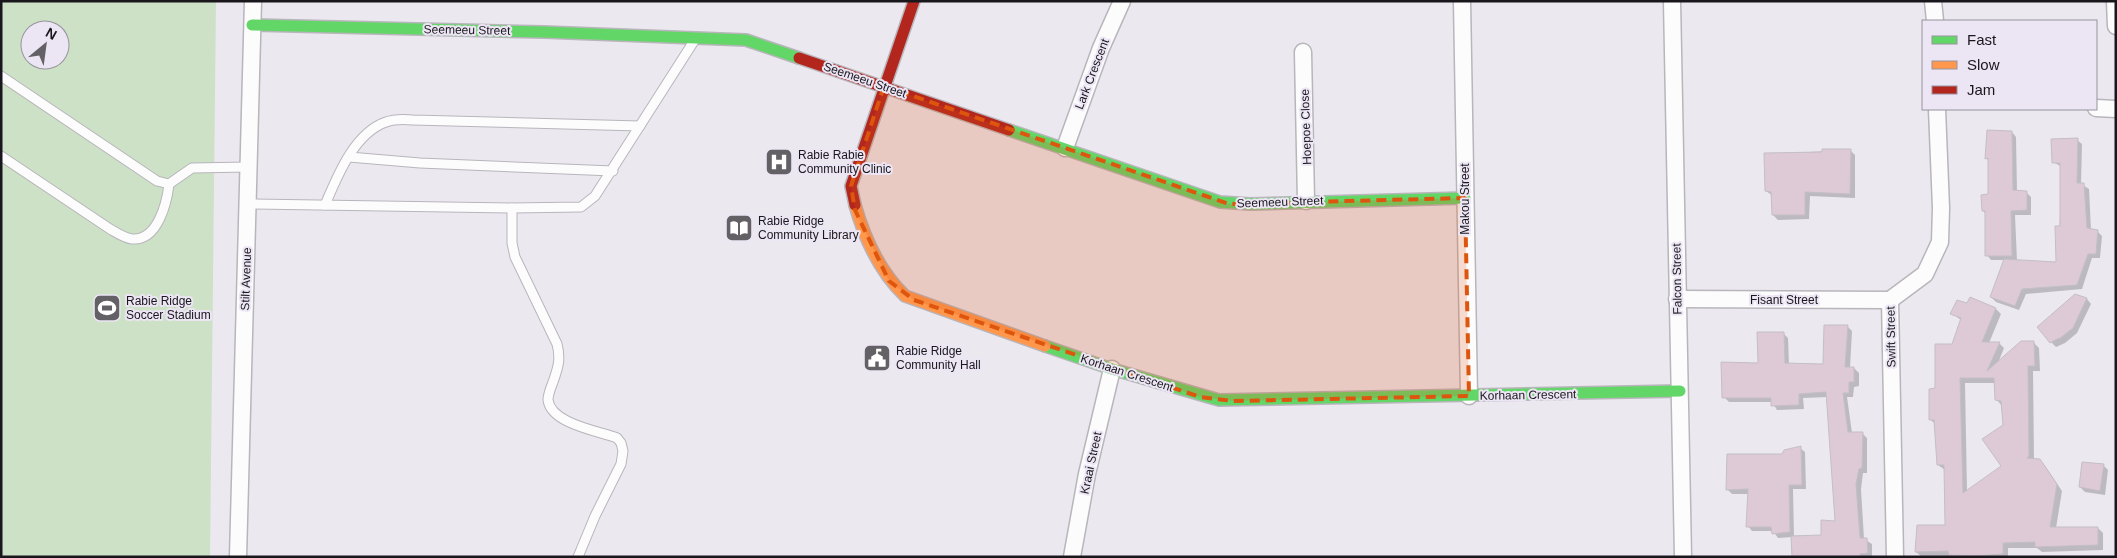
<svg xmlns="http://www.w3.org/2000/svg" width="2117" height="558" font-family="Helvetica,sans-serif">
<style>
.green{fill:#cde1c6;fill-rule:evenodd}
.shadow{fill:#0003;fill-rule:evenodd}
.building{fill:#ddcad6;stroke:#c4bfc4;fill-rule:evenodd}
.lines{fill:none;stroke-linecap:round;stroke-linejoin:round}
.lane-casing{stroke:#b8b5bb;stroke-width:11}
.street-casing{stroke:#b8b5bb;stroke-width:19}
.fast-casing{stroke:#b8b5bb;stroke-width:14}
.slow-casing{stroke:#b8b5bb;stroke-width:14}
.jam-casing{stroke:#b8b5bb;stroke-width:14}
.lane{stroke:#fcfcfd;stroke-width:9}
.street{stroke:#fcfcfd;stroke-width:16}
.fast{stroke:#63d668;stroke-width:11}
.slow{stroke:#ff974d;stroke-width:11}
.jam{stroke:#b3261e;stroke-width:11}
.marked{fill:#de560d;fill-opacity:0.2;stroke:#de560d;stroke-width:4;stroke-dasharray:10 6;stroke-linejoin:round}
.labels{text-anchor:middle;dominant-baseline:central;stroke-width:4;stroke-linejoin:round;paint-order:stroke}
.street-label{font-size:12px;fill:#19171c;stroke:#ece5f4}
.poi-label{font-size:12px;fill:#19171c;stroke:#ece5f4;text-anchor:start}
</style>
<rect width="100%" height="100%" fill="#ece8f0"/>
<path class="green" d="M1,1H216L210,557H1ZM30,30H60V60H30Z"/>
<g class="shadow">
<polygon points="2012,132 2016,137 2017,192 2026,192 2031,197 2031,215 2015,215 2017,261 2058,263 2062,167 2053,162 2077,140 2082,144 2081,184 2089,189 2091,230 2097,231 2102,236 2100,258 2092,258 2082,289 2026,294 2019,310 1996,302 1991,297 2005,260 1991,260 1987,255 1986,214 1983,211 1990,196 1989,161 1986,158"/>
<polygon points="1850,150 1855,155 1855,198 1810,196 1809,219 1778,220 1773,215 1773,196 1766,191 1765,154"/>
<polygon points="2075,295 2087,299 2091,304 2077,333 2065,343 2056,347 2051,342"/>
<path d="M1996,309L2001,314L1989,343H1999L2004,348L1998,363L2034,343L2039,348L2040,371H2033L2034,459L2039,460L2045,466L2062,491L2056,528H2098L2103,533V550L2042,552L2037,548H2008V557H1922L1916,552L1946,526L1945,470L1938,465L1935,424L1930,419L1936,390L1962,321L1952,313ZM1965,383H1996L1997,400L2002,406L2004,426L2003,466L1967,491Z"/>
<polygon points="1847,326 1852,331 1850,368 1854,368 1859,373 1859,386 1854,387 1853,397 1847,397 1852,433 1862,433 1867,438 1867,473 1863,473 1861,489 1864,539 1872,544 1872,557 1793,557 1793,537 1778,538 1773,531 1752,531 1748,526 1749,494 1732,494 1727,489 1783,456 1800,448 1805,452 1806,489 1793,489 1794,537 1822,536 1836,522 1828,397 1803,398 1804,409 1777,410 1772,402 1729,402 1724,397 1759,364 1783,333 1788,338 1789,365 1824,365"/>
<polygon points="2103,465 2108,470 2105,495 2085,492 2080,487"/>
</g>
<g class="building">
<polygon points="1987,130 2012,131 2013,190 2027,191 2027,210 2011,211 2012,256 1985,256 1985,211 1982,211 1981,195 1988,194 1988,158 1985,159"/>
<polygon points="2078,138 2077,183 2084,183 2087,228 2098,230 2096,254 2088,254 2077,285 2022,289 2015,306 1990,297 2004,259 2056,262 2055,226 2060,226 2060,163 2052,163 2051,139"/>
<polygon points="1822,149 1851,149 1850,194 1805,192 1805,215 1772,215 1771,192 1765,191 1764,153 1822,152"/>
<polygon points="2075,294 2087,298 2073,328 2059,339 2059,338 2050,343 2037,327"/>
<path d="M1970,297L1996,308L1982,342H2000L1987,371L2021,341H2034L2035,366H2028L2029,456L2027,458L2040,459L2057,484L2050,527H2098V545L2035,547V542L2003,543V554L1975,556L1949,555L1948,551L1915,552L1917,525H1945L1944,465H1937L1934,420H1929V389L1935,388V344H1952L1961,318L1950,314L1957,300L1967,303ZM1960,378H1994L1995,400L2001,401L2003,425L1982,439L2001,466L1963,493Z"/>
<polygon points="1824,325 1848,325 1845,367 1854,367 1854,382 1849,382 1849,393 1843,393 1848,432 1863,432 1862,468 1859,469 1856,484 1860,538 1867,538 1868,553 1860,554 1860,557 1792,557 1791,536 1821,535 1821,520 1835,521 1826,392 1799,394 1799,405 1771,406 1771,398 1722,398 1721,362 1758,363 1757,332 1784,332 1785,363 1823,364"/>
<polygon points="1801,446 1802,485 1789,485 1790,532 1772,534 1771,527 1746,527 1748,489 1726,490 1727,454 1782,454 1784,450"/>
<polygon points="2082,462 2104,464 2100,491 2079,487"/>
</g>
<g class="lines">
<g class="lane-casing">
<g id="lane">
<polyline points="1,76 157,181 169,184 192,168 248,167"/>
<path d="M1,156L110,229C117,233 124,238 132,239C158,241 167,202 169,184"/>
<polyline points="349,157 420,163 613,171"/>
<polyline points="248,204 512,208 581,207 595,196 694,41"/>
<path d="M325,205C337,177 354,133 386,122C394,119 404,119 413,120L640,126"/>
<path d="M512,208V243L515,257L557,344C561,359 558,368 553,382C551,387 548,394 548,400C551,424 599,431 617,438L621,443L623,451L621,464L595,516L578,557"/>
</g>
</g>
<g class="street-casing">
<g id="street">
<polyline points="1462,1 1469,396"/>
<polyline points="1672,1 1683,557"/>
<polyline points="1933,1 1935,21"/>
<polyline points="2115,1 2116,26"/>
<polyline points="1303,52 1306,201"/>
<polyline points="2096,108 2116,109"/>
<polyline points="1065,148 1101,48 1122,1"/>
<polyline points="1677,299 1890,300"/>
<polyline points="1890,300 1895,557"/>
<polyline points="1890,300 1925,274 1940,242 1941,208 1937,109"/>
<polyline points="238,557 253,1"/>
<polyline points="1072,557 1087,474 1112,369"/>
</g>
</g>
<g class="fast-casing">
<g id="fast">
<polyline points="252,25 544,32 746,40 799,58"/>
<polyline points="1009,130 1220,202 1250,204 1465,198"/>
<polyline points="1045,346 1112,369 1219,400 1680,391"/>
</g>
</g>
<g class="slow-casing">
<path id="slow" d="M855,205C864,237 880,272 905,296L1045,346"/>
</g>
<g class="jam-casing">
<g id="jam">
<polyline points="799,58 1009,130"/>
<polyline points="855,205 851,186 914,1"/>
</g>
</g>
<use href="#lane" class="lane"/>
<use href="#street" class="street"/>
<use href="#fast" class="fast"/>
<use href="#slow" class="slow"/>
<use href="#jam" class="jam"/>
</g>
<path class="marked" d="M884,86L1229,204L1465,198L1469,396L1233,401L1200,397L914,300L889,281L855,210L851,186Z"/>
<defs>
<g id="hospital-square" transform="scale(1.4375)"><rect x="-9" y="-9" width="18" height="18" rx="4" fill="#636066" stroke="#ece5f4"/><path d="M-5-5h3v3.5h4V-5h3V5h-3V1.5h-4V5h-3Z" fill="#fff"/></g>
<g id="library-square" transform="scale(1.4375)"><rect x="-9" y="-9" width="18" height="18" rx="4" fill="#636066" stroke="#ece5f4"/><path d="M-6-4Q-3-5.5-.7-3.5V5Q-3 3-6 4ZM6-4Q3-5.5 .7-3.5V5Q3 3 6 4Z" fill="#fff"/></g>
<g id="stadium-square" transform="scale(1.4375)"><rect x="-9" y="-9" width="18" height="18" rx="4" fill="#636066" stroke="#ece5f4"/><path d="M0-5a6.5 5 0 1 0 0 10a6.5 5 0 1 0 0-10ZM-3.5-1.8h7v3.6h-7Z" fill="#fff"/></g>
<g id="civic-square" transform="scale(1.4375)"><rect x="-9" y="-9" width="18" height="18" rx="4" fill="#636066" stroke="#ece5f4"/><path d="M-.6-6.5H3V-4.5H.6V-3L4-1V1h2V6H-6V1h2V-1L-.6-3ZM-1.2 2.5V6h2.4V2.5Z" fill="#fff"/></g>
</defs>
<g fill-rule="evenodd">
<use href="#hospital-square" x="779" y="162"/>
<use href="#library-square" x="739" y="228"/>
<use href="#stadium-square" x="107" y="308"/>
<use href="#civic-square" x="877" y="358"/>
</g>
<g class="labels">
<g class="street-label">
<text transform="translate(467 30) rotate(1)">Seemeeu Street</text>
<text transform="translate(1092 74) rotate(-69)">Lark Crescent</text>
<text transform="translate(865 80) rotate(19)">Seemeeu Street</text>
<text transform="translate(1306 127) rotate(-92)">Hoepoe Close</text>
<text transform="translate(1465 199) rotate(-90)">Makou Street</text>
<text transform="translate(1280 202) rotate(-2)">Seemeeu Street</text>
<text transform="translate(246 279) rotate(-88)">Stilt Avenue</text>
<text transform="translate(1677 279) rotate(-91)">Falcon Street</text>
<text x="1784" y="300">Fisant Street</text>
<text transform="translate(1891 337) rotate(-91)">Swift Street</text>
<text transform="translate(1127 373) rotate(18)">Korhaan Crescent</text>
<text transform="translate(1528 395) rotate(-1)">Korhaan Crescent</text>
<text transform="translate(1091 463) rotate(-78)">Kraai Street</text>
</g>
<g class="poi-label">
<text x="798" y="155">Rabie Rabie<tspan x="798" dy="14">Community Clinic</tspan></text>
<text x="758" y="221">Rabie Ridge<tspan x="758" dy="14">Community Library</tspan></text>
<text x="126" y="301">Rabie Ridge<tspan x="126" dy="14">Soccer Stadium</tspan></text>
<text x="896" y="351">Rabie Ridge<tspan x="896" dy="14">Community Hall</tspan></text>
</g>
</g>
<rect width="2117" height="558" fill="none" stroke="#19171c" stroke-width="5"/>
<rect x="1922" y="20" width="175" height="90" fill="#ece5f4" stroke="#98939e"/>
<rect x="1932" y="36" width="25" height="8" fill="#63d668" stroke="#98939e"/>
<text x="1967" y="45" font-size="15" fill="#19171c">Fast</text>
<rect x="1932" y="61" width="25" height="8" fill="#ff974d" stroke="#98939e"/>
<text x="1967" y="70" font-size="15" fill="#19171c">Slow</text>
<rect x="1932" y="86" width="25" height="8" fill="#b3261e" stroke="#98939e"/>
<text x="1967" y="95" font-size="15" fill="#19171c">Jam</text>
<g transform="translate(45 45) rotate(29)"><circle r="24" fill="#ece5f4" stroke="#98939e"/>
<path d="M0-4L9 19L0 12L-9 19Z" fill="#636066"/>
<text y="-8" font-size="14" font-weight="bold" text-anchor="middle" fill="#19171c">N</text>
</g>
</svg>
